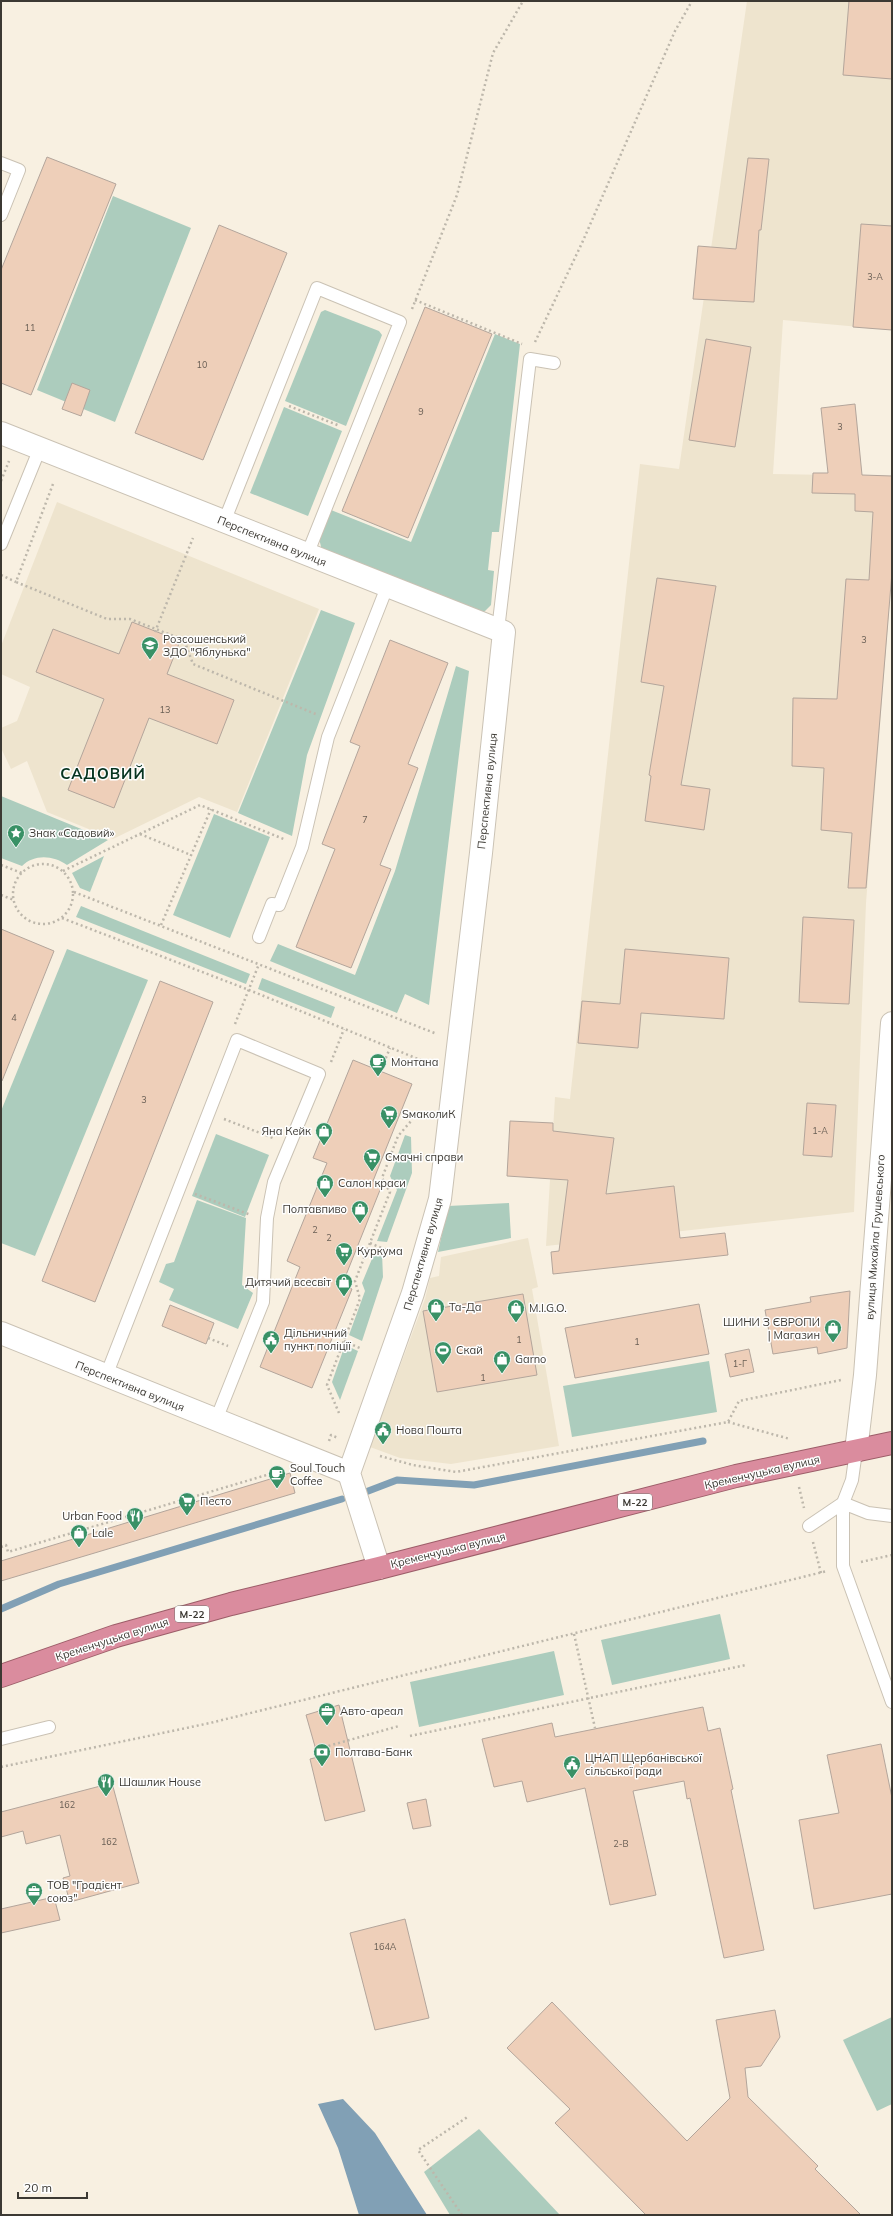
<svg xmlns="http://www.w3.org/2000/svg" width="893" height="2216" font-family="Mulish,sans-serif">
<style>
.built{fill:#eee4ce}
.green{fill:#acccbd}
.water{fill:#81a0b5}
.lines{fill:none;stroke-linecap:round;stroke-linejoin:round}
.stream{stroke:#81a0b5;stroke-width:7}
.building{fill:#eecfb9;stroke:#b3a59b}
.service-casing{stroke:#cac2b4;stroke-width:14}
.minor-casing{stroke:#cac2b4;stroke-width:24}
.trunk-casing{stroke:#9c5d68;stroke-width:24}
.path{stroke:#bdb7ab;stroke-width:2.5;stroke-dasharray:2 3;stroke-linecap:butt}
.service{stroke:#fff;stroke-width:12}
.minor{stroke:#fff;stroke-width:22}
.trunk{stroke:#da8c9e;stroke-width:22}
.labels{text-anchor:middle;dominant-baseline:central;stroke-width:3;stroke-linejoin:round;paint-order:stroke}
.number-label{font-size:9px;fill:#685e54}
.shield{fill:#fefefe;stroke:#767470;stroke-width:1}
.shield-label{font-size:10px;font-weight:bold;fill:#3c3933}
.street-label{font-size:11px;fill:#3c3933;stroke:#fefefe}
.poi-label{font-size:11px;fill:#3c3933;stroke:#fefefe;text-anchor:start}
.district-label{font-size:15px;font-weight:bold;letter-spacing:1px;fill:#073420;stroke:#fefefe}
</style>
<rect width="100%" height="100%" fill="#f8f0e1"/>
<g class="built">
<polygon points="747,1 892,1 892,330 783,320 773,474 892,476 892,574 866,903 854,1212 546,1246 555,1097 570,1099 640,464 679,469"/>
<polygon points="57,502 319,609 237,812 199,797 113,839 47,812 27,761 11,769 1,748 1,728 17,721 30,687 1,674 1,646"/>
<polygon points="528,1238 538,1287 532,1289 559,1446 451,1464 400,1458 370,1447 425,1299 430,1278 439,1276 441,1257"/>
</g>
<g class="green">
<polygon points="113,196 191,228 115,422 37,390"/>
<polygon points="325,310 379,331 382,335 346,426 285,401 321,312"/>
<polygon points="495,334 520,344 499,532 492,532 488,570 494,571 491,605 484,612 322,551 319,538 331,510 411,542"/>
<polygon points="284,407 342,431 308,516 250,493"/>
<polygon points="321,610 355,623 307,755 292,836 238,813"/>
<polygon points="456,666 469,671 429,1005 405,994 397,1013 270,961 278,944 355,975 395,871"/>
<path d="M1,796L108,840L67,865C53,855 34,854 22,866L1,858Z"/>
<polygon points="214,814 270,837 230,938 173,915"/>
<polygon points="104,856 90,892 80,888 72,873"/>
<polygon points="81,906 250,974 246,984 76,917"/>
<polygon points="67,949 148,980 35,1256 1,1243 1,1111"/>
<polygon points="262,978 335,1007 331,1018 258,989"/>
<polygon points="216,1134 269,1155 245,1217 192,1196"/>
<polygon points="405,1135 411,1137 412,1173 387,1242 377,1241 397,1190 390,1176"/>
<polygon points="197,1200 246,1218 242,1285 253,1293 238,1329 169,1300 174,1289 159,1282 166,1264 174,1262"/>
<polygon points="509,1203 511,1238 438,1252 448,1206"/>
<polygon points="382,1253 383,1277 362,1341 349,1335 365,1291 362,1283 374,1254"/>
<polygon points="345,1345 358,1351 340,1400 332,1382"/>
<polygon points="709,1361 717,1412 572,1437 563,1386"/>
<polygon points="720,1614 730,1659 612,1685 601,1640"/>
<polygon points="554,1651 564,1695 419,1727 410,1682"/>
<polygon points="892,2017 892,2104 877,2111 843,2040"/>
<polygon points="479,2129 560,2215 450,2215 424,2172"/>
</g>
<polygon class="water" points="343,2099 375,2133 427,2215 359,2215 338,2148 318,2104"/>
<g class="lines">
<g class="stream">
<polyline points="363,1493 397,1480 474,1485 703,1441"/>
<polyline points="1,1609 59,1584 342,1499"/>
</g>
</g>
<g class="building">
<polygon points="849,1 892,1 892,79 843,75"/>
<polygon points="47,157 116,184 31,395 1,383 1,270"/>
<polygon points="748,158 769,159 761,230 759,230 754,302 693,299 698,246 736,249"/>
<polygon points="861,224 892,226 892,330 853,327"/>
<polygon points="219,225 287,253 203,460 135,433"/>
<polygon points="425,307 492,334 408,538 342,511"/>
<polygon points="706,339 751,347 735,447 689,440"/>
<polygon points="72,383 90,390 81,416 62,409"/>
<polygon points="855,404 862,475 892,476 892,572 866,888 848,888 852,833 821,830 824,768 792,766 793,698 837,699 846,579 869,580 873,512 855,511 855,494 812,493 813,473 828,473 821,408"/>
<polygon points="657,578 716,586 681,785 710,789 704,830 645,821 651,776 649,775 664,686 641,682"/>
<polygon points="132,622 180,641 167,674 234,700 217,744 149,718 114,808 68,790 104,699 36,672 53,629 119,654"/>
<polygon points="390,640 448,663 408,764 418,768 380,865 391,869 351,968 296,947 335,849 322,844 360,746 350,742"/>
<polygon points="803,917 854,920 849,1004 799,1002"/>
<polygon points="1,929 54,951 2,1081 1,1081"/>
<polygon points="625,949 729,958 724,1019 641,1013 638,1048 578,1043 582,1001 620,1004"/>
<polygon points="160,981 213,1002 95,1302 42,1281"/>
<polygon points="353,1060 412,1084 373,1181 382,1185 342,1285 352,1289 312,1388 260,1367 300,1267 287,1261 327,1163 313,1158"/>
<polygon points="807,1103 836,1105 832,1157 803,1155"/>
<polygon points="510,1121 553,1123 553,1131 614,1138 606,1194 674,1186 680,1238 725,1233 728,1255 553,1274 551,1252 559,1251 568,1180 507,1176"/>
<polygon points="850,1291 847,1348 818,1354 817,1347 773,1354 765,1310 811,1302 810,1297"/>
<polygon points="523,1294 537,1375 437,1392 423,1311"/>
<polygon points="699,1304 709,1354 575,1378 565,1328"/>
<polygon points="170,1305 214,1323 206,1344 162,1326"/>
<polygon points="749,1349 754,1372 730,1377 725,1354"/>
<polygon points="290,1473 295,1493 1,1581 1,1561"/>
<polygon points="339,1705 365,1811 325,1821 310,1759 318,1757 306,1715"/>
<polygon points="703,1707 708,1731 720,1728 733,1789 731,1790 764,1950 724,1958 690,1798 687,1799 684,1781 633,1791 656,1895 610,1905 585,1788 527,1802 522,1781 494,1787 482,1739 552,1723 555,1737"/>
<polygon points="881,1744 892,1798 892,1894 814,1909 799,1820 839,1813 827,1755"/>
<polygon points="112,1783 139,1883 70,1902 63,1878 70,1876 60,1835 26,1844 23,1831 1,1837 1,1812"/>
<polygon points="426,1799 431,1826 413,1829 407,1803"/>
<polygon points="54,1897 60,1920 1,1933 1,1909"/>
<polygon points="405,1919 429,2018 375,2030 350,1933"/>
<polygon points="552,2002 687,2141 730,2098 716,2020 775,2010 780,2037 761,2066 745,2068 748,2097 818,2166 815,2169 861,2215 646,2215 555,2123 570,2109 507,2048"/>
</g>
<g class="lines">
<g class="service-casing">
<g id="service">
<polyline points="1,163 19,170 1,215"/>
<polyline points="224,522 317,288 400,322 307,555"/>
<polyline points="1,544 40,448"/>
<polyline points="498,630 530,359 554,363"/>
<polyline points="259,937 272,904 279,905 302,847 328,737 387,587"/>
<polyline points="106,1376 237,1040 319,1074 274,1182 267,1218 263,1302 216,1420"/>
<polyline points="892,1516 868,1513 843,1503 843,1566 892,1702"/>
<polyline points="809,1526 843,1503 852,1480 856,1451"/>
<polyline points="1,1739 49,1727"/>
</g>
</g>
<g class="minor-casing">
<g id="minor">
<polyline points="1,433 504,632 481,853 440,1199 413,1293 349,1473 379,1568"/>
<polyline points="1,1333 349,1473"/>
<polyline points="856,1451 865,1375 892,1023"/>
</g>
</g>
<g class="trunk-casing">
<polyline id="trunk" points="1,1676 116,1636 231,1604 379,1568 736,1476 892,1443"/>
</g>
<g class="path">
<polyline points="415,300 522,344"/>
<polyline points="412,309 457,195 493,53 523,1"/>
<polyline points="535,342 582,243 675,31 692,1"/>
<polyline points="289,406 340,426"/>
<polyline points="1,481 9,461"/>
<polyline points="53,484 16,582 107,619 130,619 184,640 193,664 318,715"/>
<polyline points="1,575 16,582"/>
<polyline points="155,632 193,538"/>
<polyline points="140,834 191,855"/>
<circle cx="43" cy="894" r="30"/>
<polyline points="1,865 22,873"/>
<polyline points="63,871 200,805 286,840"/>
<polyline points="74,892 437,1034"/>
<polyline points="1,895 14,900"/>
<polyline points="62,918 249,990 423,1061"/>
<polyline points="161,925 211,809"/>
<polyline points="235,1024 259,964"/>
<polyline points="331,1062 344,1029"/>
<polyline points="380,1072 390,1048"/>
<polyline points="224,1119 273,1138"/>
<polyline points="195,1194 251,1215"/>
<polyline points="370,1243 393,1253"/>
<polyline points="208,1338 228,1346"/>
<polyline points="344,1341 362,1349"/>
<polyline points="339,1413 327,1385 360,1299 355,1281 390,1192 382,1178 398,1136 412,1120"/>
<polyline points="728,1422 790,1439"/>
<polyline points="329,1441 331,1435 338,1438"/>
<polyline points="380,1456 413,1465 456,1472 728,1422 739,1401 841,1380"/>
<polyline points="799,1487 804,1508"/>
<polyline points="813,1542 821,1573"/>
<polyline points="1,1547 6,1545 8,1552 280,1471"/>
<polyline points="861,1562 892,1555"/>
<polyline points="574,1634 595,1728"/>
<polyline points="410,1736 746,1665"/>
<polyline points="314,1750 399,1726"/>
<polyline points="1,1767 210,1723 827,1571"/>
<polyline points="462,2215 418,2150 469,2116"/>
</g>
<use href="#service" class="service"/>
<use href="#minor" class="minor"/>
<use href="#trunk" class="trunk"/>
</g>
<defs>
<g id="school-pin" transform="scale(0.9)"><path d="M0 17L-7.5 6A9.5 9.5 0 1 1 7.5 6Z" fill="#399166" stroke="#fefefe"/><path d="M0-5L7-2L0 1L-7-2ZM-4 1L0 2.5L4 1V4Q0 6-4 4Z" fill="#fff"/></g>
<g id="sight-pin" transform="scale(0.9)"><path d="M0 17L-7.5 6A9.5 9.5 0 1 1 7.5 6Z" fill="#399166" stroke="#fefefe"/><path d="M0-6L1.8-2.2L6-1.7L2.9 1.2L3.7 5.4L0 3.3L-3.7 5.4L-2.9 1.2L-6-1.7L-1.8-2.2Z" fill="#fff"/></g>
<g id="cafe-pin" transform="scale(0.9)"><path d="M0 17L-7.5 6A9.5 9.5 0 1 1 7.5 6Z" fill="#399166" stroke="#fefefe"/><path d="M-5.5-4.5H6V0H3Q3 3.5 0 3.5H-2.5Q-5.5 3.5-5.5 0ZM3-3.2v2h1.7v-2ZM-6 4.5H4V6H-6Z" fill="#fff"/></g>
<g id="supermarket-pin" transform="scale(0.9)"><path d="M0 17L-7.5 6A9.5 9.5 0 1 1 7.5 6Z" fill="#399166" stroke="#fefefe"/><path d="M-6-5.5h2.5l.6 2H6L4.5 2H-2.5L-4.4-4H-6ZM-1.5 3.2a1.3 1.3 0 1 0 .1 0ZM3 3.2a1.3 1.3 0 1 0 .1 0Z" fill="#fff"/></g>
<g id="shop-pin" transform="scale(0.9)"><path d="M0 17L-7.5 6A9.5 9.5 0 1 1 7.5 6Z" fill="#399166" stroke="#fefefe"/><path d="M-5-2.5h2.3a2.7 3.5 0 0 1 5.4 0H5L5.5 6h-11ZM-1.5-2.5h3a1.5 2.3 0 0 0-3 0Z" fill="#fff"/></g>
<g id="civic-pin" transform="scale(0.9)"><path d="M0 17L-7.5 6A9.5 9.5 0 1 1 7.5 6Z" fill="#399166" stroke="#fefefe"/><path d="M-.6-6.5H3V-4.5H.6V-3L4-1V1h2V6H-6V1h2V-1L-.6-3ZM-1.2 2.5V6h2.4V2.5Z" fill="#fff"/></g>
<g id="stadium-pin" transform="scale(0.9)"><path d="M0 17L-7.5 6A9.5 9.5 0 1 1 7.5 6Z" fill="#399166" stroke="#fefefe"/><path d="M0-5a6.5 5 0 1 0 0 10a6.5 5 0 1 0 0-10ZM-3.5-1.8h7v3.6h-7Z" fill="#fff"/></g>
<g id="restaurant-pin" transform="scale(0.9)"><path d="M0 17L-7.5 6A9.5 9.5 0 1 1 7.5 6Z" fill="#399166" stroke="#fefefe"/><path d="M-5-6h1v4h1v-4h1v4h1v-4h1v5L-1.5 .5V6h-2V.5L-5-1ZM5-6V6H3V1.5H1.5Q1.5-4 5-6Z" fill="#fff"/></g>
<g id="office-pin" transform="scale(0.9)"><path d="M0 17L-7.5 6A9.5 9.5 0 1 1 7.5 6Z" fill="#399166" stroke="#fefefe"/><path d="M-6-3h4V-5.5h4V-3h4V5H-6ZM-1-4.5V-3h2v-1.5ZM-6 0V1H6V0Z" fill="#fff"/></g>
<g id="bank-pin" transform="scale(0.9)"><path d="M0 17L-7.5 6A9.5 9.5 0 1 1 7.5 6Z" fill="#399166" stroke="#fefefe"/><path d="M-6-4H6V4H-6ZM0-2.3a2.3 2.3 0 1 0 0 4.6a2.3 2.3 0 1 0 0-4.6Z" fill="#fff"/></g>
</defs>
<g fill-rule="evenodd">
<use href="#school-pin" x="150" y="645"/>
<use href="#sight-pin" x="16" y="833"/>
<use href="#cafe-pin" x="378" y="1062"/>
<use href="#supermarket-pin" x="389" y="1114"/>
<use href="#shop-pin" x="324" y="1131"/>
<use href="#supermarket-pin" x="372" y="1157"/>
<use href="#shop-pin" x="325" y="1183"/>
<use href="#shop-pin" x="360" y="1209"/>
<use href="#supermarket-pin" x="344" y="1251"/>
<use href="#shop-pin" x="344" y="1282"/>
<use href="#shop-pin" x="436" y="1307"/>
<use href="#shop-pin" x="516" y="1308"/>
<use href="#shop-pin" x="833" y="1328"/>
<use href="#civic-pin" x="271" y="1339"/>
<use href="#stadium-pin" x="443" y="1350"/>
<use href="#shop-pin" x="502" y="1359"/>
<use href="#civic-pin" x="383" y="1430"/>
<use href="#cafe-pin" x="277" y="1474"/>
<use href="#supermarket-pin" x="187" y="1501"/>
<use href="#restaurant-pin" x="135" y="1516"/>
<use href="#shop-pin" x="79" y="1533"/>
<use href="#office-pin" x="327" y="1711"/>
<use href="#bank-pin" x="322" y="1752"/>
<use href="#civic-pin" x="572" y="1764"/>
<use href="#restaurant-pin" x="106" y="1782"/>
<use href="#office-pin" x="34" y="1891"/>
</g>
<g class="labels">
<g class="number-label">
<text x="875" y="276">3-А</text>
<text x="30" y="327">11</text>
<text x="202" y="364">10</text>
<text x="421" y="411">9</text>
<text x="840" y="426">3</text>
<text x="864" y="639">3</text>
<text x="165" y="709">13</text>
<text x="365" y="819">7</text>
<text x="14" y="1017">4</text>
<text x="144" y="1099">3</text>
<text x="820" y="1130">1-А</text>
<text x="315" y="1229">2</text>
<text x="329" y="1237">2</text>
<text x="519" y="1339">1</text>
<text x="637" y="1341">1</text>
<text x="740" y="1363">1-Г</text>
<text x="483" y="1377">1</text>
<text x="67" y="1804">162</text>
<text x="109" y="1841">162</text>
<text x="621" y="1843">2-В</text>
<text x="385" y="1946">164А</text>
</g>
<g class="shield">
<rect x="618" y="1494" width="34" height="16" rx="3"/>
<rect x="175" y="1606" width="34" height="16" rx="3"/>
</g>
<g class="shield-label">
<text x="635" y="1502">М-22</text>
<text x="192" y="1614">М-22</text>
</g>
<g class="street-label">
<text transform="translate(272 541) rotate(22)">Перспективна вулиця</text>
<text transform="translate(487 791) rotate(-84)">Перспективна вулиця</text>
<text transform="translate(875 1237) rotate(-86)">вулиця Михайла Грушевського</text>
<text transform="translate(423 1254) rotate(-74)">Перспективна вулиця</text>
<text transform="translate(130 1386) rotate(22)">Перспективна вулиця</text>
<text transform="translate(762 1472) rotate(-13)">Кременчуцька вулиця</text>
<text transform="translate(448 1550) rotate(-14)">Кременчуцька вулиця</text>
<text transform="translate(112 1639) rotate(-18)">Кременчуцька вулиця</text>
</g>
<g class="poi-label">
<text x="163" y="639">Розсошенський<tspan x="163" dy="13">ЗДО "Яблунька"</tspan></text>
<text x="29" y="833">Знак «Садовий»</text>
<text x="391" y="1062">Монтана</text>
<text x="402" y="1114">SмаколиК</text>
<text x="311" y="1131" text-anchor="end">Яна Кейк</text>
<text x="385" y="1157">Смачні справи</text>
<text x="338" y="1183">Салон краси</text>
<text x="347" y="1209" text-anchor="end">Полтавпиво</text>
<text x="357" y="1251">Куркума</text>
<text x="331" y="1282" text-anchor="end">Дитячий всесвіт</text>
<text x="449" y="1307">Та-Да</text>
<text x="529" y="1308">M.I.G.O.</text>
<text x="820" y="1322" text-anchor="end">ШИНИ З ЄВРОПИ<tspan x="820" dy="13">| Магазин</tspan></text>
<text x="284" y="1333">Дільничний<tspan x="284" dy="13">пункт поліції</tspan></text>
<text x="456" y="1350">Скай</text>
<text x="515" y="1359">Garno</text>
<text x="396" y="1430">Нова Пошта</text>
<text x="290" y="1468">Soul Touch<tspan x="290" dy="13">Coffee</tspan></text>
<text x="200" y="1501">Песто</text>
<text x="122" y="1516" text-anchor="end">Urban Food</text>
<text x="92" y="1533">Lale</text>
<text x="340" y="1711">Авто-ареал</text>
<text x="335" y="1752">Полтава-Банк</text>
<text x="585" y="1758">ЦНАП Щербанівської<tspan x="585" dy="13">сільської ради</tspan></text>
<text x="119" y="1782">Шашлик House</text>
<text x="47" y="1885">ТОВ "Градієнт<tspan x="47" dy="13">союз"</tspan></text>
</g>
<g class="district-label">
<text x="103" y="773">САДОВИЙ</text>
</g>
</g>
<rect width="893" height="2216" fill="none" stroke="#3c3933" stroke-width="4"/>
<path d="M18 2192v6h69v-6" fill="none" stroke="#3c3933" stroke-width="2"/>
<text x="24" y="2192" font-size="12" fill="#3c3933" stroke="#fefefe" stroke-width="3" paint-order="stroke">20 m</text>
</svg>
